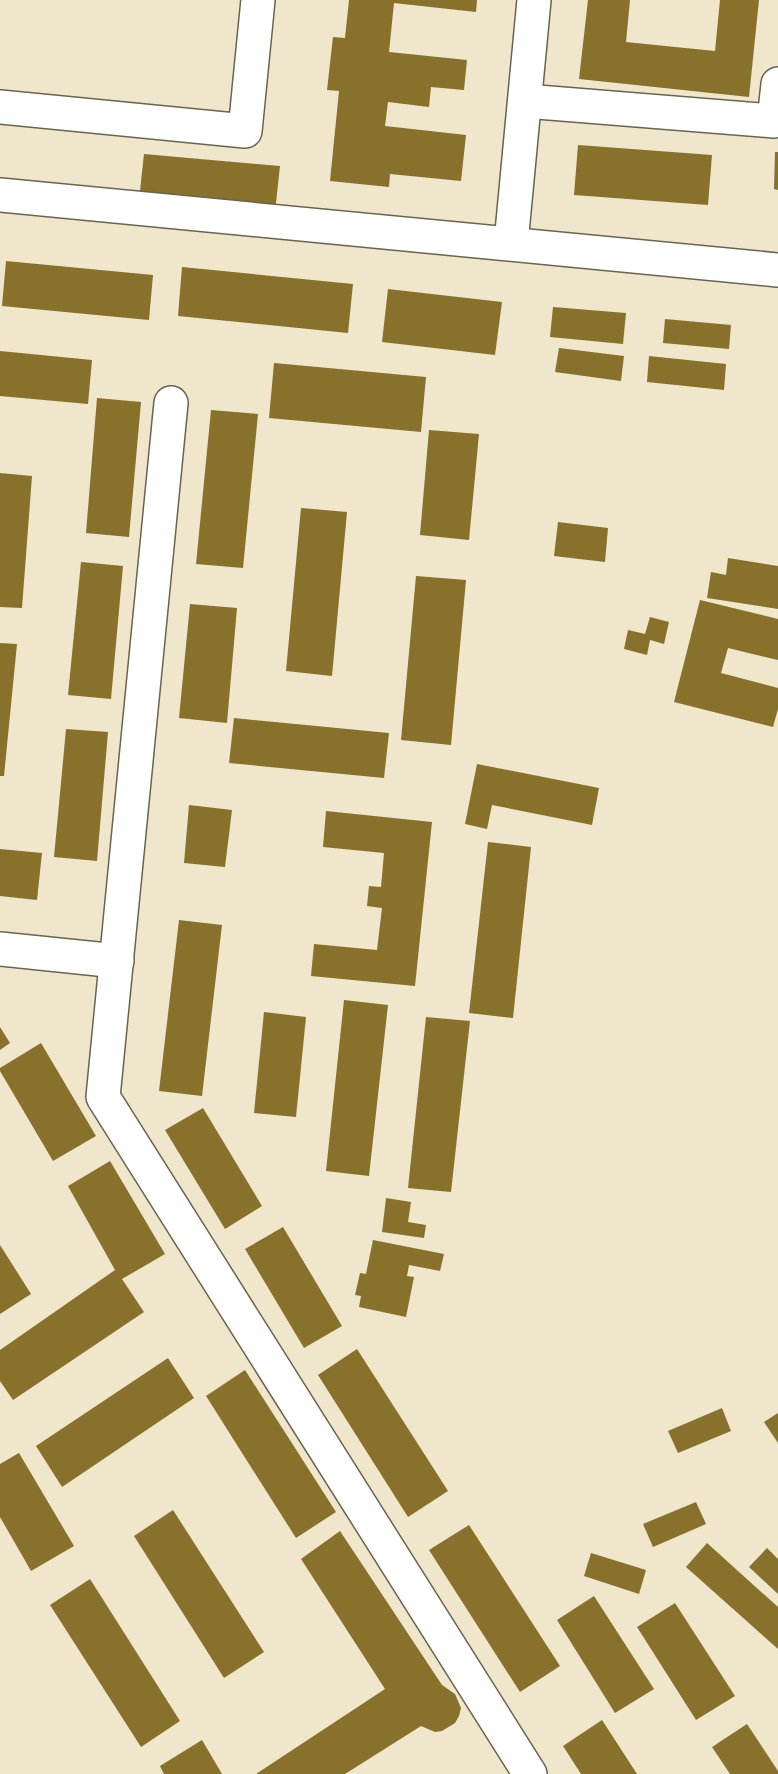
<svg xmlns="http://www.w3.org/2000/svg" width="778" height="1774" font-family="'Titillium Web',sans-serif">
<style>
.building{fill:#88712a}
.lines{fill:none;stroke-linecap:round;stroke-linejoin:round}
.minor-casing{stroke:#6a634d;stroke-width:36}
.minor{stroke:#fff;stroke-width:33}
</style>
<rect width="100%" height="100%" fill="#efe6cc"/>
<g class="building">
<polygon points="349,0 477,0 476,12 394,3 389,52 467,60 464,90 431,87 429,107 388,102 385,126 466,135 461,181 390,174 389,187 330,181 339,91 327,90 333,37 345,38"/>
<polygon points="588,0 630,0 626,42 715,51 720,0 759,0 749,97 579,79"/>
<polygon points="578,145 712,155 708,205 574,195"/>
<polygon points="775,152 778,152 778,190 774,189"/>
<polygon points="144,154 280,166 275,212 139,200"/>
<polygon points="6,261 153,275 149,320 2,306"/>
<polygon points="182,267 353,284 348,333 178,316"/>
<polygon points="388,289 502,302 495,355 382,342"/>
<polygon points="553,307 626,313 623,344 550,337"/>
<polygon points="665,319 731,325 729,349 663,343"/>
<polygon points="559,348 624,356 621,381 555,372"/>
<polygon points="0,351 92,360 88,404 0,396"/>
<polygon points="649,356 726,364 724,390 647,382"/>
<polygon points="274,363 426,377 421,432 269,418"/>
<polygon points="97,398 141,402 129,537 86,533"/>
<polygon points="211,410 258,414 243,568 196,564"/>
<polygon points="429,430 479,434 469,540 420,535"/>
<polygon points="0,473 32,476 22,608 0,607"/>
<polygon points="301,508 347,512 332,676 286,671"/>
<polygon points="558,522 608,528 605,562 554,556"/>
<polygon points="728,558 778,566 778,609 707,598 711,572 726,575"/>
<polygon points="81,562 123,566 111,699 68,695"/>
<polygon points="416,576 466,580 451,745 401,740"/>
<polygon points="700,600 778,619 778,660 728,648 721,673 778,688 778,709 773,727 674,702"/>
<polygon points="190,604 237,608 227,723 179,718"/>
<polygon points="650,617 669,622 664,644 650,640 647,655 624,649 628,630 645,634"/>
<polygon points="0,643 17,644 4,776 0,776"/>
<polygon points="234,718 389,733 384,778 229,763"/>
<polygon points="66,729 108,732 97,861 54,857"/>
<polygon points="477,764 599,788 592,825 492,805 487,829 465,824"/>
<polygon points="189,805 232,810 225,867 184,863"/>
<polygon points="326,811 432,822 415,986 311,976 314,944 377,950 382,908 367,906 369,886 381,887 384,853 323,847"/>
<polygon points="488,842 531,847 513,1018 469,1013"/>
<polygon points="0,849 42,853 37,900 0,896"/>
<polygon points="179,920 222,925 202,1096 159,1091"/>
<polygon points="344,1000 388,1005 369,1176 326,1171"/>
<polygon points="264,1012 306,1017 296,1117 254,1113"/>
<polygon points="426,1017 470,1021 451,1192 408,1188"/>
<polygon points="0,1027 10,1043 0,1050"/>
<polygon points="41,1043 96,1136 53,1161 0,1071 0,1068"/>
<polygon points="203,1108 262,1206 225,1229 165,1130"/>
<polygon points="110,1161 165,1254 122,1279 144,1312 13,1400 0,1381 0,1350 115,1270 68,1186"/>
<polygon points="386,1198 411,1202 408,1222 426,1225 424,1238 382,1232"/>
<polygon points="283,1227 342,1326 304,1348 245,1249"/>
<polygon points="373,1240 444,1254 440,1271 409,1265 407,1276 414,1277 406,1317 359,1307 361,1296 355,1295 360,1273 366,1274"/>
<polygon points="0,1245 31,1294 0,1314"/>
<polygon points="357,1349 448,1491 408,1517 318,1375"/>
<polygon points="168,1358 194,1398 62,1487 36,1446"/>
<polygon points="245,1370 336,1512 296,1538 206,1396"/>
<polygon points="722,1408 731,1431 678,1453 668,1431"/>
<polygon points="778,1413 778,1443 764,1422"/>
<polygon points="19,1453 74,1546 31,1571 0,1517 0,1464"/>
<polygon points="696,1502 706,1524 653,1547 643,1524"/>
<polygon points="173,1510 264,1652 224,1678 134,1536"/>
<polygon points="469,1525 560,1666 520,1692 429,1550"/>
<polygon points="340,1531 442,1685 455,1694 461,1708 459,1716 455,1723 442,1731 435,1732 421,1726 345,1774 256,1774 385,1689 301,1559"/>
<polygon points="707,1543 778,1607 778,1649 686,1567"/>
<polygon points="767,1548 778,1559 778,1594 749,1567"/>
<polygon points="591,1553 646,1570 639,1594 584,1576"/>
<polygon points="90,1579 180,1721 141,1747 50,1605"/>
<polygon points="594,1596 654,1689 615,1713 557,1620"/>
<polygon points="675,1603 735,1696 696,1720 637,1627"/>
<polygon points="602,1720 637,1774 581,1774 563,1746"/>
<polygon points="747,1724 778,1771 778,1774 730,1774 712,1747"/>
<polygon points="202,1740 222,1774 164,1774 160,1766"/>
</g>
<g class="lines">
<g class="minor-casing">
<g id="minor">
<polyline points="525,101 774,121 778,84"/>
<polyline points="0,107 245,131 258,0"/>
<polyline points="0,195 778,270"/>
<polyline points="511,243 534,0"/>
<polyline points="171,403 103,1097 530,1774"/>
<polyline points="0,949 117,961"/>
</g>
</g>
<use href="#minor" class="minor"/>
</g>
</svg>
